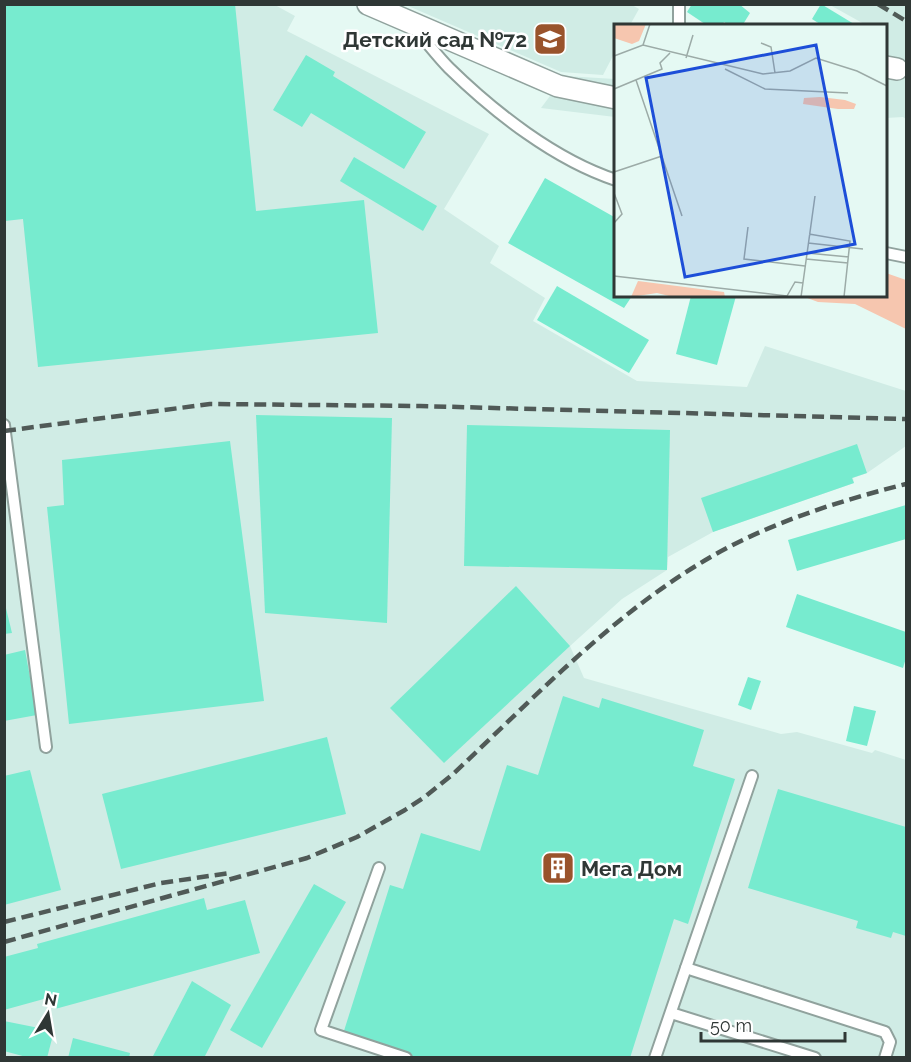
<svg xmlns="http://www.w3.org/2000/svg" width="911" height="1062" font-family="Raleway,sans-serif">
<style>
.built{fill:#d0ece5}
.green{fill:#f6c6af}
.building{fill:#77ebcf}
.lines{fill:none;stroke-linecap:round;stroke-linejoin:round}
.lane-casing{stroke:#90a29d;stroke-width:14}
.street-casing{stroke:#90a29d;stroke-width:24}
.lane{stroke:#fff;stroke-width:10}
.street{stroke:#fff;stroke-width:21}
.rail{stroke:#505a57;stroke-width:4.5;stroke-dasharray:12 6;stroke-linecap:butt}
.labels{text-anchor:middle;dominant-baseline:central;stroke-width:5;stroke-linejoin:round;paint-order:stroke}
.poi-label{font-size:21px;font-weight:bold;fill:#2f3735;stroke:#fff;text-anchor:end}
.inset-road{fill:none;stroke:#9caba7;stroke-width:1.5}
.view{fill:#1d4ed8;fill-opacity:0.15;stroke:#1d4ed8;stroke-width:3}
.inset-edge{fill:none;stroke:#2f3735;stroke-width:3}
</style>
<rect width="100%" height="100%" fill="#e5f9f3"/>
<g class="built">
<polygon points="5,5 275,5 295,16 287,31 489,134 444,209 499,246 490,263 545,298 533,321 637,381 747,387 765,346 906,391 906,446 867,473 853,478 854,483 713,532 668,557 667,570 622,599 570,646 584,678 781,734 797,732 872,753 875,750 906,760 906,1057 5,1058"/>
<polygon points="632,5 639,9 630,25 616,26 615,52 603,75 561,72 406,5"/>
<polygon points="830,5 906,5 906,119 903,117 886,118 886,26 866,25"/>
<polygon points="565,76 615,79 615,117 541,108"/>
</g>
<polygon class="green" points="886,273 906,280 906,329 855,304 818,302 802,296 886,296"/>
<g class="building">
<polygon points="4,4 235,4 256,211 364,200 378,333 38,367 23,219 5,221 4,218"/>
<polygon points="692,4 739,4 750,13 742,26 730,26 724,22 722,26 708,26 687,12"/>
<polygon points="821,4 854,24 853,26 823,26 812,19"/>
<polygon points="306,55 335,72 333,76 426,132 404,169 311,113 302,127 273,110"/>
<polygon points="354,157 437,206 423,231 340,181"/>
<polygon points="545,178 616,218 616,296 632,296 624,308 508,243"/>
<polygon points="557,286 649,340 629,373 537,320"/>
<polygon points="691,296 736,296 717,365 676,354"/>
<polygon points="256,415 392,418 387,623 265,613"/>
<polygon points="467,425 670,430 667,570 464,566"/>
<polygon points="230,441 264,701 69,724 47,507 64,505 62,460"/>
<polygon points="857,444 867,473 852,478 854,483 713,532 701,498"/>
<polygon points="906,505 906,539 797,571 788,540"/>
<polygon points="516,586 570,646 444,763 390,708"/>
<polygon points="797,594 906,632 906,658 903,668 786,627"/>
<polygon points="4,600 12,633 4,634"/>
<polygon points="25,650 37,715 4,721 4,655"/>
<polygon points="748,677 761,681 751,710 738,705"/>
<polygon points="563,696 599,708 602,698 704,730 693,766 735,779 688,924 674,919 630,1058 418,1058 343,1034 390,885 403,889 421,833 480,851 507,765 538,775"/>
<polygon points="854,706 876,711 867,746 846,741"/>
<polygon points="327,737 346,814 121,869 102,794"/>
<polygon points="30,770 61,890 4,905 4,776"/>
<polygon points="778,789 906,827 906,936 893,932 891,938 856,928 858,921 748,888"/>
<polygon points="314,884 346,902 262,1048 230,1030"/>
<polygon points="204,898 207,910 245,900 260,953 55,1009 51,997 4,1010 4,957 38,948 37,944"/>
<polygon points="192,981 231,1005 204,1058 152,1058"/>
<polygon points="4,1021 54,1031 47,1058 30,1058 4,1051"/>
<polygon points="73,1038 130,1053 129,1058 68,1058"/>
</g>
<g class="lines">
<g class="lane-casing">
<g id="lane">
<polyline points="679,4 679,26"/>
<path d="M416,30C427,42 437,56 449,68C494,112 555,160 616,180"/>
<polyline points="886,253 906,257"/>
<polyline points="4,425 46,747"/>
<polyline points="379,868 321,1030 406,1058"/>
<polyline points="686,968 885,1032 890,1042 885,1058"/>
<polyline points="671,1013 815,1058"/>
<polyline points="655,1058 752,776"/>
</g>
</g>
<g class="street-casing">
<g id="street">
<polyline points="368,4 558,86 616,98"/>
<polyline points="886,67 897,69"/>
</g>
</g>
<use href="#lane" class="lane"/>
<use href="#street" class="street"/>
<g class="rail">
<polyline points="878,4 906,21"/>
<polyline points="4,431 210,404 420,406 906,419"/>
<polyline points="4,922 161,883 230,873"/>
<path d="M4,942L307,858L357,837L405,810L426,796L453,774C530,702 608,619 699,564C762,525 835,502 906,484"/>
</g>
</g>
<defs>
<g id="school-square" transform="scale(1.725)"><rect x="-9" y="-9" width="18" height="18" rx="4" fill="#99532c" stroke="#fff"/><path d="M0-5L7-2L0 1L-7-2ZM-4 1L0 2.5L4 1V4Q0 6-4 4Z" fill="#fff"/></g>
<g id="building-square" transform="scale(1.725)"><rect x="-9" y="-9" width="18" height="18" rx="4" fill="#99532c" stroke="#fff"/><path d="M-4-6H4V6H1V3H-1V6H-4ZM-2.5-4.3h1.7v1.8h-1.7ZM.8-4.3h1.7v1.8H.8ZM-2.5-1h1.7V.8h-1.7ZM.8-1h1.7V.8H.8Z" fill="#fff"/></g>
</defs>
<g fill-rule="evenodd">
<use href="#school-square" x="550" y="39"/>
<use href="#building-square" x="558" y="868"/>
</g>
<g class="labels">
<g class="poi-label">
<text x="527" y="39">Детский сад №72</text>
<text x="581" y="868" text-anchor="start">Мега Дом</text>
</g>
</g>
<g transform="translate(614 24)">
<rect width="273" height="273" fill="#e5f9f3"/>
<path d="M32,0L25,17L18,20L0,14V0ZM206,73L231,76L242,80L240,85H224L189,80L190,74ZM24,257L110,268L111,273H59L43,269L17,273Z" fill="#f6c6af"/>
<path class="inset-road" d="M147,19L157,23L161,49M29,21L36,0M0,32L29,21L149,50L176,47L202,34L243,47L273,62M72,34L79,11M111,45L151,65L234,69M22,56L68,192M0,65L48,45L46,39L56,29M0,148L48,132M0,169L8,190L0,199M134,203L130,235L191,242M195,210L236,217L230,273M194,219L249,225M193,229L235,233M192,235L234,239M0,252L173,272L181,258L189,259M187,273L201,172"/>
<path class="view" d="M202,21L241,220L71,253L32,54Z"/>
<rect width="273" height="273" class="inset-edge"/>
</g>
<rect width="911" height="1062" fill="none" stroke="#2f3735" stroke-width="12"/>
<g transform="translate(48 1014) rotate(11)" stroke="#ffffff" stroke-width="4.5" paint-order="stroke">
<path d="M0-4.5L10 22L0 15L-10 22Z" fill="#2f3735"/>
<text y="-9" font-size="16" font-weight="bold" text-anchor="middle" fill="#2f3735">N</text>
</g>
<path d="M701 1032v9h144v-9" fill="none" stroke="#2f3735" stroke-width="3"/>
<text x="710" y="1032" font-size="18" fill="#2f3735" stroke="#ffffff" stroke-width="4.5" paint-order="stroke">50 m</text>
</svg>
